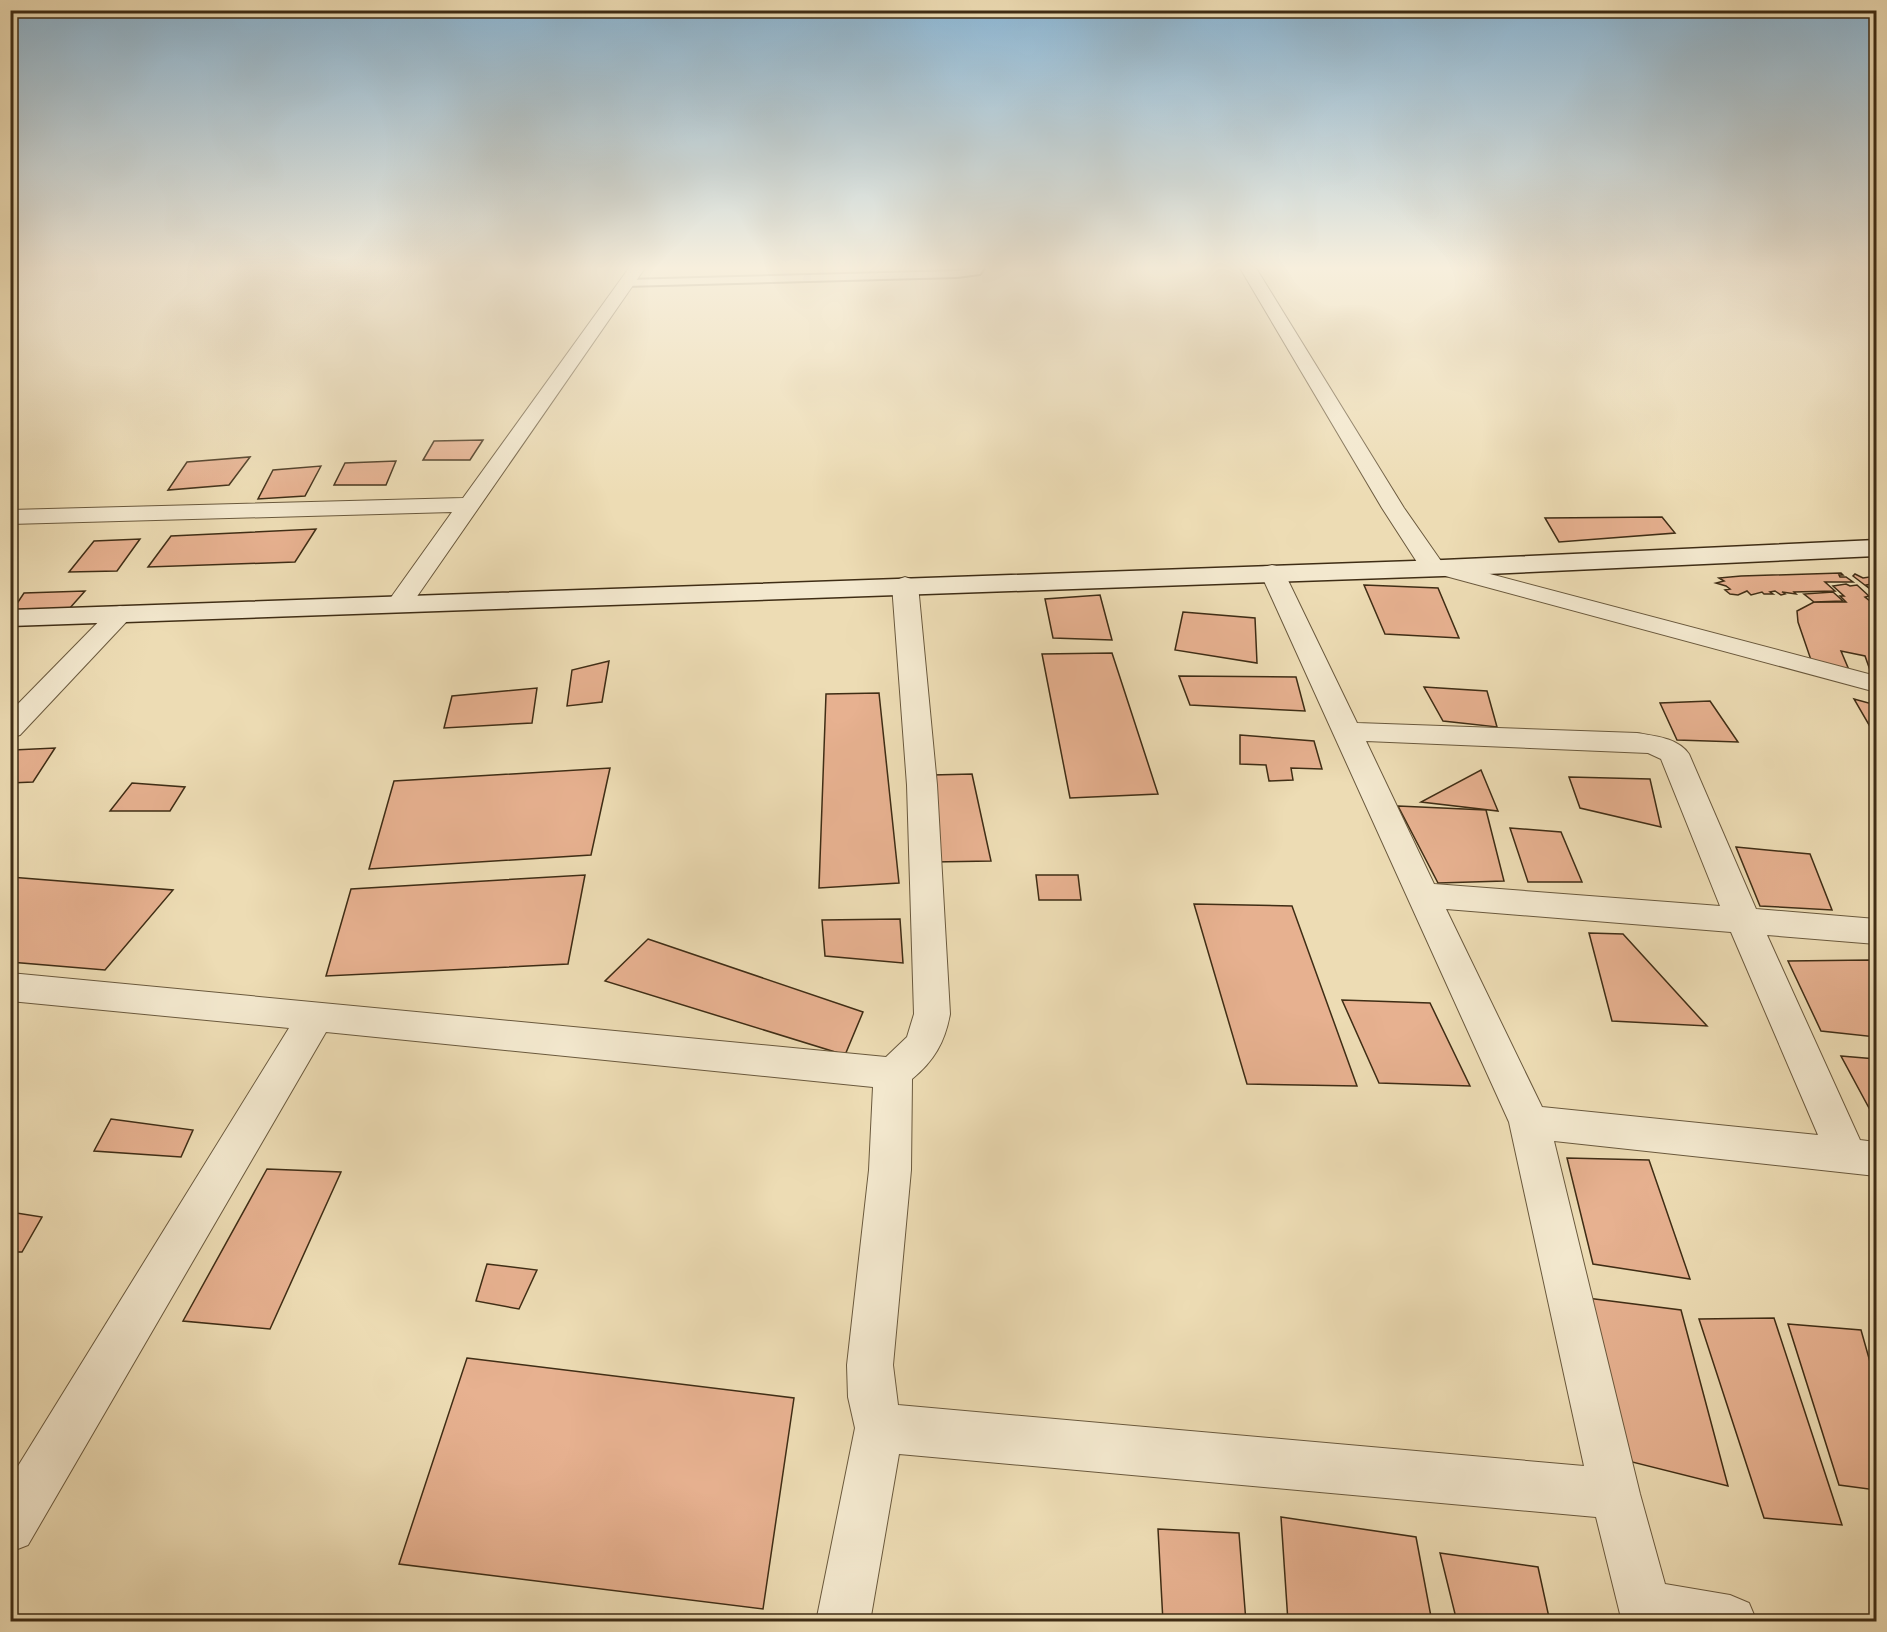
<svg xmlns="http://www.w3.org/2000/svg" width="1887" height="1632" font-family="'IM FELL English',serif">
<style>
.building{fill:#e7b190;stroke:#3f2d15;stroke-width:1.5}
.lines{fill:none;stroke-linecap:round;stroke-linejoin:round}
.lane-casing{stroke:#6a593d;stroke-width:4}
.street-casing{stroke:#6a593d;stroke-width:2}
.secondary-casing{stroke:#3f2d15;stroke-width:3}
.lane{fill:#f3e8ce;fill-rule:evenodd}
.street{fill:#f3e8ce;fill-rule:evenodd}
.secondary{fill:#f3e8ce;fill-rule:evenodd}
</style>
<rect width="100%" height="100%" fill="#eddcb4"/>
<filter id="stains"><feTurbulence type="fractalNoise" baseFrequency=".00333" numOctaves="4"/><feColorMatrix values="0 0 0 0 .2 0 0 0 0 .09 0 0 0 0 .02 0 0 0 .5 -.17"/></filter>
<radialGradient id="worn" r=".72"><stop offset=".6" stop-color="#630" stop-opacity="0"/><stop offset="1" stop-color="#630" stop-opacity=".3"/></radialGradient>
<g class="building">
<polygon points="483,440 470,460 423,460 434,441"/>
<polygon points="250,457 229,485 168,490 187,462"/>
<polygon points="396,461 386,485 334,485 345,463"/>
<polygon points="321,466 305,496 258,499 273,470"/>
<polygon points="1662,517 1675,533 1559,542 1545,518"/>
<polygon points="316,529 295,562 148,567 171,536"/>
<polygon points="140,539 117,571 69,572 94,541"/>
<polygon points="1841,573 1843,575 1839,575 1840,577 1846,577 1853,582 1825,582 1835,591 1794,592 1796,594 1782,592 1785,594 1781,595 1775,591 1770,592 1773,594 1764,594 1762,592 1751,595 1747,591 1738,595 1730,594 1725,590 1730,589 1726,586 1716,583 1724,581 1719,578 1741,576"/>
<polygon points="1855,574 1863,578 1876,576 1876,588 1872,584 1866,585 1870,589 1853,576"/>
<polygon points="1846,584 1850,586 1857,585 1869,596 1865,597 1876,606 1876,668 1870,670 1865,656 1841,651 1849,670 1811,660 1798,622 1797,611 1814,602 1846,602 1840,596 1844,596 1833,586"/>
<polygon points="1364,585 1438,588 1459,638 1385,634"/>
<polygon points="85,591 69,609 12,611 24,593"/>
<polygon points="1833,592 1843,601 1814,602 1804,594"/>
<polygon points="1100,595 1112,640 1053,638 1045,599"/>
<polygon points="1183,612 1255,618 1257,663 1175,650"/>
<polygon points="1112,653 1158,794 1070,798 1042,654"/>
<polygon points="609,661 602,702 567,706 572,670"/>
<polygon points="1179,676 1296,677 1305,711 1190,705"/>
<polygon points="1424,687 1487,691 1497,727 1443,721"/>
<polygon points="537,688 532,723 444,728 452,696"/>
<polygon points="879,693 899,883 819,888 826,694"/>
<polygon points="1854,699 1876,705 1876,737"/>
<polygon points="1710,701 1738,742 1677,740 1660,703"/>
<polygon points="1240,735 1314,741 1322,769 1291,768 1293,780 1269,781 1266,765 1240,764"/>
<polygon points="55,748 33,782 10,783 10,752 13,750"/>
<polygon points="610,768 591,855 369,869 394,781"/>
<polygon points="1481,770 1498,811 1421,802"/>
<polygon points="972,774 991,861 933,862 932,775"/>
<polygon points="1569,777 1650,779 1661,827 1580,808"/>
<polygon points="132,783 185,787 170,811 110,811"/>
<polygon points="1398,806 1486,810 1504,881 1438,883"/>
<polygon points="1510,828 1561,832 1582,882 1528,882"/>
<polygon points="1736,847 1810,854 1832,910 1760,906"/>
<polygon points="585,875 568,964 326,976 351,889"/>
<polygon points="1036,875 1078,875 1081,900 1039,900"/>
<polygon points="10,877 173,890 105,970 10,962"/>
<polygon points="1194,904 1292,906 1357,1086 1247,1084"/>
<polygon points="900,919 903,963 825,956 822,920"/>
<polygon points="1589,933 1623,934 1707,1026 1612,1021"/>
<polygon points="648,939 863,1012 845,1055 605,981"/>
<polygon points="1870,960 1876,974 1876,1037 1821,1031 1788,961"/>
<polygon points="1342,1000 1430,1003 1470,1086 1379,1083"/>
<polygon points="1841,1056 1876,1059 1876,1121"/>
<polygon points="111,1119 193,1130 181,1157 94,1151"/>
<polygon points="1567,1158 1649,1160 1690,1279 1593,1264"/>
<polygon points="267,1169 341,1172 270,1329 183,1321"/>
<polygon points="10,1212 42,1217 22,1252 10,1252"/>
<polygon points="487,1264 537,1270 519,1309 476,1301"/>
<polygon points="1587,1298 1681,1310 1728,1486 1632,1462"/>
<polygon points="1774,1318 1842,1525 1764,1518 1699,1319"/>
<polygon points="1788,1324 1861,1330 1876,1383 1876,1490 1839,1485"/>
<polygon points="467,1358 794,1398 763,1609 399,1564"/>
<polygon points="1281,1517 1416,1537 1432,1622 1288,1622"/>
<polygon points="1158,1529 1239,1533 1246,1622 1163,1622"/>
<polygon points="1440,1553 1538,1567 1550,1622 1457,1622"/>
</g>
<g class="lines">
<g class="lane-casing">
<polygon id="lane" points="976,268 984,268 980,274 957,277 625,286 621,283 625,280 957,271"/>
</g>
<g class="street-casing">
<g id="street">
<polygon points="629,268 645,268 409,608 400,611 391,608 387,603 452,512 10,524 10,510 463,498"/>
<polygon points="1240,268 1256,268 1404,508 1441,561 1876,676 1876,692 1438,574 1424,573 1382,508"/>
<path d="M1272,565L1281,567L1284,572L1357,723L1637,733C1655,736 1678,738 1689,754L1756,909L1876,919V944L1767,935L1860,1140L1876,1142V1176L1554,1141L1640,1494L1665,1584L1730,1595L1749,1603L1757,1622H1622L1596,1517L899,1454L870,1622H816L855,1428L848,1397L847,1365L869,1170L873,1087L326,1032L28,1545L10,1552V1479L289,1028L10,1001V973L886,1057L907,1037L914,1014L907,785L892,585L896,580L905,577L914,580L918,585L937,785L950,1014C945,1042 934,1061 912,1079L911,1170L893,1365L898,1405L1584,1466L1509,1122L1260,572L1263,567ZM1366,741L1648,753L1661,759L1720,906L1434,884ZM1446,909L1731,932L1818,1135L1542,1107Z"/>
<polygon points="120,606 129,609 133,614 129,619 20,735 10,738 10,712 111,609"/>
</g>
</g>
<g class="secondary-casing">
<polygon id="secondary" points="1876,540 1876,556 1443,576 10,626 10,610 1443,560"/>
</g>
<use href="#lane" class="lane"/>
<use href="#street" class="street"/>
<use href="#secondary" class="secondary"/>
</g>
<linearGradient id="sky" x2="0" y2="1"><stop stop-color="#8ab6d5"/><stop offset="0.54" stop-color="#f7efdd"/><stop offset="1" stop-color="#f7efdd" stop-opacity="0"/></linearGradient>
<rect width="1887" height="496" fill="url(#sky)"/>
<rect width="1887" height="1632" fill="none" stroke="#eddcb4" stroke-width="36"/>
<rect x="12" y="12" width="1863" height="1608" fill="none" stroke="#3f2d15" stroke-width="3"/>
<rect x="18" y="18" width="1851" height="1596" fill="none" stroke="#3f2d15" stroke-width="1.5"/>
<rect width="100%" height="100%" filter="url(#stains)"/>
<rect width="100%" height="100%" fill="url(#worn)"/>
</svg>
